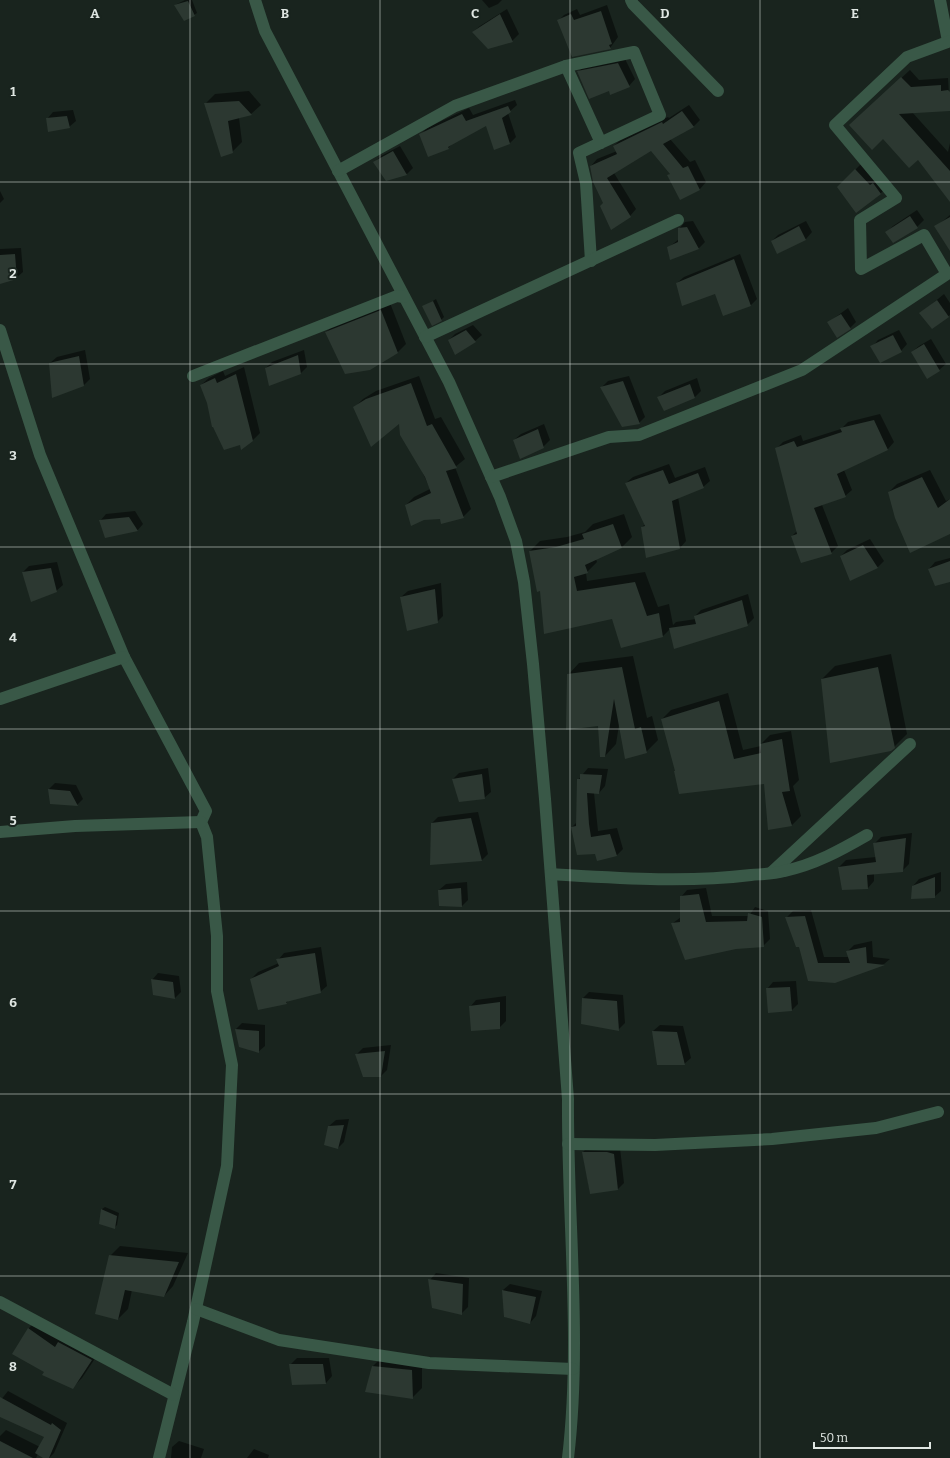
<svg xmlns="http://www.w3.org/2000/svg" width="950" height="1458" font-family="Bitter,serif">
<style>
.shadow{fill:#0007}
.building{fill:#2c3831}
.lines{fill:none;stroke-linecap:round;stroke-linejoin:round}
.minor{stroke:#395847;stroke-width:12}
.grid{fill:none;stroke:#dfe6e2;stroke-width:1;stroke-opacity:0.55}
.grid-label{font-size:13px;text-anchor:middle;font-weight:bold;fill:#dfe6e2;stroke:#19241e;stroke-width:4;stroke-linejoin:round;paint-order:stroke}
</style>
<rect width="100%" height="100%" fill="#19241e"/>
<g class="shadow">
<polygon points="185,0 192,0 197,13 194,15 175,5"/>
<polygon points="482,0 502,0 498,4 489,8"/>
<polygon points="607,5 618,37 610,48 558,21 564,15 577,9 580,15"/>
<polygon points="507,9 519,34 512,41 473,32 480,26"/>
<polygon points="624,57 635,79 629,86 610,89 578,72 585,65"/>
<polygon points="910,70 919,80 948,78 950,110 912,112 948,152 950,143 950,201 918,158 883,138 858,118"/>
<polygon points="249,91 261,105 251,114 239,118 242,142 232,152 206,103 215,94"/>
<polygon points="515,100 517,105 508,113 516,137 510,143 487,124 454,142 448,148 429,155 420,135 427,128 469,108 473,115"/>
<polygon points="689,105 700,120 694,126 670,139 690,162 695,160 706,182 700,189 680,199 668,176 671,173 652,149 614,173 636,209 630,216 604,203 591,166 597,159 617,151 614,146 620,140 668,117 669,118"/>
<polygon points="73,110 76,121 69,127 47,119 53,112"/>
<polygon points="400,146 413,168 407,174 375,162 381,156"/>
<polygon points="862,163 887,187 880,194 838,187"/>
<polygon points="0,191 4,199 0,203"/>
<polygon points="917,210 924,220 917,227 893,242 887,232 893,226"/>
<polygon points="950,215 950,249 936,227"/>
<polygon points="693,221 705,242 699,248 670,258 668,248 679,239 679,229 685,222"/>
<polygon points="806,221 812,232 806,239 778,253 772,241 778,235"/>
<polygon points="21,248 23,272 16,278 0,283 0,249"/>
<polygon points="740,254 757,299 750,306 716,292 677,283 684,277"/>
<polygon points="944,294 950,303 950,315 932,328 921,313"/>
<polygon points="436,299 444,317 441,320 423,307"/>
<polygon points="390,303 406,344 398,352 369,369 326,332 335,324"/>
<polygon points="848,308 856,322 850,328 829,322"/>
<polygon points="473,325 482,335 475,341 449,340 455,334"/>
<polygon points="899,330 907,344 901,351 872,347 878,340"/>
<polygon points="931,339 946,364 939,370 912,352 919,346"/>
<polygon points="85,350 90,379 84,385 50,363 57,357"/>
<polygon points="304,350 307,367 300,374 266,368 272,362"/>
<polygon points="244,367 260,433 252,441 240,444 208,402 201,385 209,378 223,371 225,376"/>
<polygon points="419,376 435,419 441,417 465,459 455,467 471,509 463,517 440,518 406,505 414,497 430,489 400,422 355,407 363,399 376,391"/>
<polygon points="629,376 645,417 639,423 602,387 608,381"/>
<polygon points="697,378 701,391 695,397 659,397 665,391"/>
<polygon points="880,414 894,442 888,449 844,470 852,490 845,496 822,505 838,546 831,553 792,536 797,531 776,449 783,442 801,435 803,441 841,429 848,422"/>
<polygon points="544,424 550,440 543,447 514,440 521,434"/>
<polygon points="669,464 675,478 705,467 710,481 703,487 678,497 686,541 680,548 642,527 645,524 626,483 633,477"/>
<polygon points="930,470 946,501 950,499 950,533 889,492 897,484"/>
<polygon points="135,511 143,524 137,531 100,521 106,514"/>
<polygon points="624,514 632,537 622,547 596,559 597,562 586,573 587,581 645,572 658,607 669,604 673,625 676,622 696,619 695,616 701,610 748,594 754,618 747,625 670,629 663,636 541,590 530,551 540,541 567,537 585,532 593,524"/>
<polygon points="870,539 884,561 878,567 851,580 841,556 847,550"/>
<polygon points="950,558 950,581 929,569 935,562"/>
<polygon points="57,562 63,585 56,591 23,572 29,566"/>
<polygon points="441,583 443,616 437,622 401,597 408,591"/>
<polygon points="891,654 907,734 891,750 822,679 835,666"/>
<polygon points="633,656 647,718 652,716 658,740 646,752 619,725 616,744 605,756 599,725 568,675 579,663"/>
<polygon points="728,693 743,750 761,746 761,744 770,735 791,731 799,780 793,786 801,816 792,825 765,783 676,770 662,719 671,710"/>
<polygon points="488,768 491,792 484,798 453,779 459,773"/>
<polygon points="588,768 608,769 605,786 599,793 594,793 598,831 617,828 623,849 617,855 596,853 572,827 577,822 578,780"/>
<polygon points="55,783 76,785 83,799 77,805 50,803 49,789"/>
<polygon points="478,812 488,854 482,860 431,864 432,823 438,817"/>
<polygon points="912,833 909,864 902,871 874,874 874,881 868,888 843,889 839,867 846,860 876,857 874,844 881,837"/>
<polygon points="941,872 941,891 934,897 913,886 919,879"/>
<polygon points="467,882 468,900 462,906 439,890 446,884"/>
<polygon points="706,888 712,916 749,916 755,907 768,911 770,939 763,946 673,923 681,917 681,897 687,890"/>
<polygon points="811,910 824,957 849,957 848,951 854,945 872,941 873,957 890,959 884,964 835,982 799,945 786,918 793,911"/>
<polygon points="321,947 327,986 320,992 289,1000 286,1003 251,979 258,972 279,963 278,960 284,953"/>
<polygon points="158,973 179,976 181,992 175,998 152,980"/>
<polygon points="796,981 798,1004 792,1010 767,989 773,982"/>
<polygon points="589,992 623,995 625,1023 618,1030 582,1023 583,998"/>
<polygon points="506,996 506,1021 499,1028 470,1007 476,1000"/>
<polygon points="242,1023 265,1025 265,1046 258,1052 240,1046 236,1029"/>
<polygon points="660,1025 683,1026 691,1058 684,1064 653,1031"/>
<polygon points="391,1045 387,1070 381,1076 357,1054 363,1048"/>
<polygon points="349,1119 344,1142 338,1148 329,1126 336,1120"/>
<polygon points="589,1146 620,1148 624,1183 618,1189 590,1193 583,1152"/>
<polygon points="105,1207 119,1213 117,1225 114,1228 100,1223 102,1209"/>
<polygon points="120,1246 188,1253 173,1286 164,1296 132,1290 128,1309 118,1319 110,1256"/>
<polygon points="436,1273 469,1278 468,1307 461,1314 430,1280"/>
<polygon points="510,1284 542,1291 536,1316 530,1323 505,1317 503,1290"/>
<polygon points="37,1320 100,1351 82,1378 73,1387 45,1372 28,1329"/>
<polygon points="383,1356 422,1360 422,1388 412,1398 366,1391 373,1366"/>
<polygon points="297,1358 329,1358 332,1376 326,1383 293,1384 290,1365"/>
<polygon points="8,1391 67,1423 54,1453 49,1458 38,1454 36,1458 0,1458 0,1436 6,1430 40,1447 46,1436 0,1416 0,1401"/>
<polygon points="179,1441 204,1449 201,1458 171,1458 172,1447"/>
<polygon points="254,1449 269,1455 268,1458 247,1458"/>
</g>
<g class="building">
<polygon points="188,1 195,16 184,21 174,5"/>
<polygon points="601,11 612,44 609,45 611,49 572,57 557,20 571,14 574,20"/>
<polygon points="500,14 513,42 488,49 472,32"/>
<polygon points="618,63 630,87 610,95 609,91 589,99 577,71"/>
<polygon points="901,77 911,87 941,85 941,91 948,90 950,92 950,111 899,114 950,171 950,202 918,160 909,168 883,139 872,150 849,125"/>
<polygon points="239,101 252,115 228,121 233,153 221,157 204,103"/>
<polygon points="508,106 511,112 502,118 510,144 494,150 486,126 448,147 449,149 428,157 419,134 462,114 466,121"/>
<polygon points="682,111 694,127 663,144 683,168 688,166 700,190 680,200 667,175 670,174 651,151 607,178 631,217 611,230 600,206 603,203 593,182 590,166 617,154 613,146 662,122 663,124"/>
<polygon points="67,116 70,128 48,132 46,118"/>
<polygon points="393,151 407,175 386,181 373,162"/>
<polygon points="855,169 870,185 873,183 881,194 856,213 837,187"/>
<polygon points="910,216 918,228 893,243 885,232"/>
<polygon points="950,217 950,251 934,226"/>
<polygon points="799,226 806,240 777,254 771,241"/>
<polygon points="687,227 699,249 670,260 667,247 678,242 678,228"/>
<polygon points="15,254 17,279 0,284 0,255"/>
<polygon points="734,259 751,306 723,316 715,294 682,306 676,283"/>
<polygon points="937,300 949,317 932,329 919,313"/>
<polygon points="433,301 442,321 432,326 422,306"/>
<polygon points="381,310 398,353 370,370 345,374 325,332"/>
<polygon points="841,314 851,329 837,338 827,322"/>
<polygon points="466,330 476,342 455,355 448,340"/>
<polygon points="893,335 902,352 880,363 870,346"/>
<polygon points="924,344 940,371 927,379 911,352"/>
<polygon points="298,355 301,374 269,386 265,368"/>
<polygon points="79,356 84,386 52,398 49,363"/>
<polygon points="236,374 253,441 241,450 240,445 224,450 213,427 212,427 207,403 200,385 215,378 217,383"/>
<polygon points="623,381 640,424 622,427 600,387"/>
<polygon points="411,383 427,426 432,424 457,468 446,471 464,518 441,524 440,519 424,520 411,526 405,505 431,493 425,477 400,435 399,424 371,447 353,407 366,399"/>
<polygon points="690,384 695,398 664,411 657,397"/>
<polygon points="874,420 888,450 837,474 846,497 814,508 832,554 801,563 791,536 797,534 775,448 794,441 797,447 842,432 840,428"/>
<polygon points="538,429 544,448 520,459 513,440"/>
<polygon points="663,470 669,484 698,473 704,488 672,501 680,549 646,558 641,527 645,526 625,483"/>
<polygon points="922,477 938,508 950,499 950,534 910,553 895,518 888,492"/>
<polygon points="129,517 138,531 105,538 99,520"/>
<polygon points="613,524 622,548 585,565 588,573 574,577 577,591 635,582 647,616 659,613 663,637 621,648 612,619 544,634 540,591 537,592 529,551 556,547 584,539 582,534"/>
<polygon points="863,545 878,568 850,581 840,556"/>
<polygon points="950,561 950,582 935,586 928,569"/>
<polygon points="51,568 57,592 31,602 22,572"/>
<polygon points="435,589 438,623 407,631 400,597"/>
<polygon points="742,600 748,626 674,649 669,628 696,624 694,616"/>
<polygon points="622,667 635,729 641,727 647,753 625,759 614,699 605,757 600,757 598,726 566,730 567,674"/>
<polygon points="878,667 895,748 891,751 830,763 821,679"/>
<polygon points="719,701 734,759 761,753 760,744 782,739 790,791 782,792 792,826 768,830 764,784 679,794 674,771 675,771 661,719"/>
<polygon points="482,774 485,799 459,802 452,779"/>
<polygon points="580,774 602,775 599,794 587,793 589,824 591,837 610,834 617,856 597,861 595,854 577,855 571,827 576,826 577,779 580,779"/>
<polygon points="48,789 70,791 78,806 50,804"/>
<polygon points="471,818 482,861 430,865 431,823"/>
<polygon points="906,838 903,872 867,875 868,889 842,890 838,867 876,862 873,843"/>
<polygon points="935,877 935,898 911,899 912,886"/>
<polygon points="461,888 462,907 439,906 438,890"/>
<polygon points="699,894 706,922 747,921 748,913 762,917 764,947 736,949 685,960 671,923 680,922 680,896"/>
<polygon points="805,916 818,963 850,963 846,951 866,947 867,963 885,965 835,983 808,981 799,947 796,947 785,917"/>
<polygon points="315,953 321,993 286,1002 287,1004 258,1010 250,979 279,966 276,959"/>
<polygon points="151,979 173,982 175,999 153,995"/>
<polygon points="790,987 792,1011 768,1013 766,988"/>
<polygon points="582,998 617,1001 619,1031 581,1024"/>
<polygon points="500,1002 500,1029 471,1031 469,1006"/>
<polygon points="235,1029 259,1031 259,1053 239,1047"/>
<polygon points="652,1031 677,1032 685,1065 657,1065"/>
<polygon points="385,1051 381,1077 363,1077 355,1054"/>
<polygon points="344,1125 338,1149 324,1145 328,1126"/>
<polygon points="582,1152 607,1152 614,1154 618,1190 590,1194"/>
<polygon points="101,1209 117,1216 115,1229 99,1224"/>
<polygon points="109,1255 179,1262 164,1297 125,1290 118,1320 95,1314"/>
<polygon points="428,1279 463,1284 462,1315 432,1308"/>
<polygon points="502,1290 536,1297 530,1324 504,1317"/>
<polygon points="28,1328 55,1347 58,1342 92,1360 73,1389 42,1375 44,1372 12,1354"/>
<polygon points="289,1364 323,1364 326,1384 292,1385"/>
<polygon points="372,1366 412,1370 413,1399 365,1392"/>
<polygon points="0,1397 51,1425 52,1423 61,1430 49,1458 43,1458 35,1453 44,1437 0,1417"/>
<polygon points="0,1441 33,1458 0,1458"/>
</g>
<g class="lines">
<g class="minor">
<path d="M255,0L265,31L449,382L500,497L516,541L524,582L533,664L545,799L568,1099C567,1218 582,1339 568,1458"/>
<polyline points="631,0 633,4 718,91"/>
<polyline points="940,0 948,41"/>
<polyline points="338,171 455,106 566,66"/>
<polyline points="591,261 586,183 579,153 660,115 634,52 566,66 601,143"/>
<polyline points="0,330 40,455 124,657 206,811 201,822 207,837 217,936 217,991 232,1065 227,1166 193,1322 159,1458"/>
<polyline points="425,337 678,220"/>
<polyline points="193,376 397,296 404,297"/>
<polyline points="491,477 609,437 639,435 802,370 947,274 924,235 861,269 860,220 896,198 835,125 907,57 950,41"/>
<polyline points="0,699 124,657"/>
<polyline points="0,832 75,826 201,822"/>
<polyline points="771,873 910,744"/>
<path d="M551,874C618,878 684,883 751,875C762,874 774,874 784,871C814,865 841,850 867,835"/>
<polyline points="568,1144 655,1145 772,1139 876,1128 938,1112"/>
<polyline points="0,1302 174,1395"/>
<polyline points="196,1309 279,1340 429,1363 573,1369"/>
</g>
</g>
<path class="grid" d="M190,0V1458M380,0V1458M570,0V1458M760,0V1458M0,182H950M0,364H950M0,547H950M0,729H950M0,911H950M0,1094H950M0,1276H950"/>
<g class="grid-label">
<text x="95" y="18">A</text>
<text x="285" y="18">B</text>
<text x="475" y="18">C</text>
<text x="665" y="18">D</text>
<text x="855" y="18">E</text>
<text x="13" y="96">1</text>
<text x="13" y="278">2</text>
<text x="13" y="460">3</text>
<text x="13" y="642">4</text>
<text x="13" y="825">5</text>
<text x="13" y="1007">6</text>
<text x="13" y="1189">7</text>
<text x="13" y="1371">8</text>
</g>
<path d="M814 1442v6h116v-6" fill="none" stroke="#dfe6e2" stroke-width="2"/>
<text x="820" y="1442" font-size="12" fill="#dfe6e2" stroke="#19241e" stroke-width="3" paint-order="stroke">50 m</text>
</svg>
